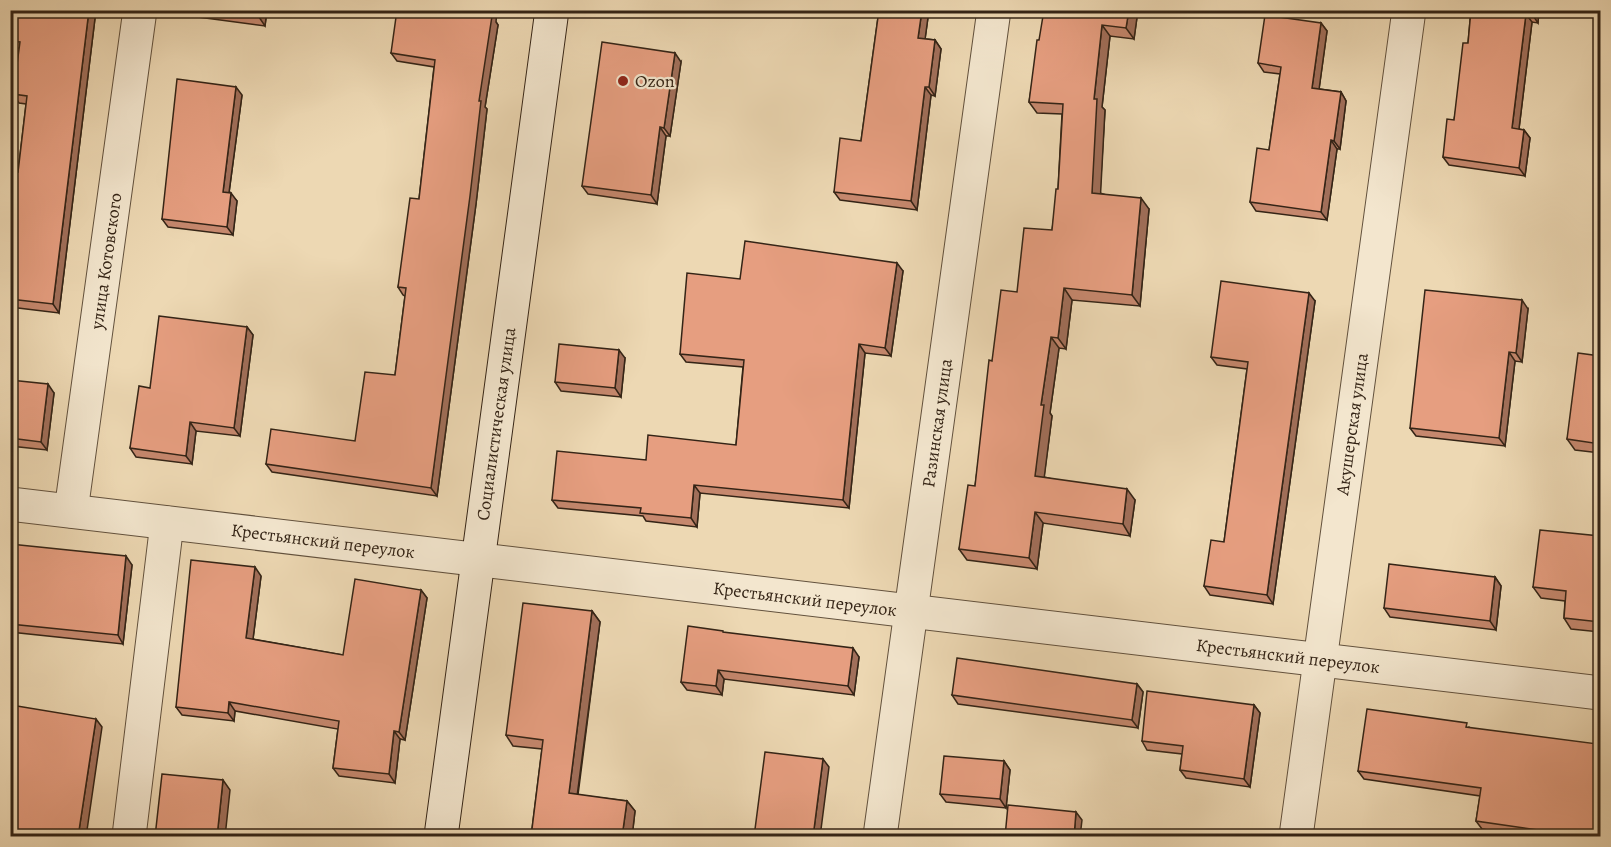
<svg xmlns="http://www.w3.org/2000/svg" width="1611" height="847" font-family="Alegreya,serif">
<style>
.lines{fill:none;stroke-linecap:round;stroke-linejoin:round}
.street-casing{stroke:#62513d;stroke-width:35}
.secondary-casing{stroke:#342416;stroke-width:35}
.street{stroke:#f3e6ce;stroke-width:33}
.secondary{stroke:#f3e6ce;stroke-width:33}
.wall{fill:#c6886e;stroke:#342416;stroke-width:1.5}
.shaded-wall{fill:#a16f5a;stroke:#342416;stroke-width:1.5}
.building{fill:#e69e80;stroke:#342416;stroke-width:1.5}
.poi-dot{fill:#8f2418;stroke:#f3e6ce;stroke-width:2}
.labels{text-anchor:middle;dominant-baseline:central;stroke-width:4.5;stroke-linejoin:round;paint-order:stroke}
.poi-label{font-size:18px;fill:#342416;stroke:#f3e6ce;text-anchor:start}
.street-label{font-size:18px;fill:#342416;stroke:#f3e6ce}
</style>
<rect width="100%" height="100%" fill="#edd8b3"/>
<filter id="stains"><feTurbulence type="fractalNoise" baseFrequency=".00333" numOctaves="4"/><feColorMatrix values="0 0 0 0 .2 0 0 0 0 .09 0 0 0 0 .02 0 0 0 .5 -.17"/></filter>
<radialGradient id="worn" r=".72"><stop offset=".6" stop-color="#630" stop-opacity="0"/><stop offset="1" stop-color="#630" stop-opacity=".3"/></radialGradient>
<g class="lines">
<g class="street-casing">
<g id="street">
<polyline points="10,504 1600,693"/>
<polyline points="71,511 140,10"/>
<polyline points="129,836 167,523"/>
<polyline points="880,836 994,10"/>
<polyline points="1296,836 1409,10"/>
</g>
</g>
<g class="secondary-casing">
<polyline id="secondary" points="441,836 552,10"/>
</g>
<use href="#street" class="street"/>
<use href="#secondary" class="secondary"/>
</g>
<g class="wall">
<polygon points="17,10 96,10 59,313 10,307 10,192 18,172 26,104 19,103 13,94 19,49 12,41"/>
<polygon points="193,10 267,10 265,26 198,17"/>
<polygon points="879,10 929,10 925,39 935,40 941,49 935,96 931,95 917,210 840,200 834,192 861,141"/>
<polygon points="1138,10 1134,39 1110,36 1102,107 1105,110 1100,193 1149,209 1140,306 1072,300 1066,349 1059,348 1050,413 1052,416 1044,477 1135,500 1130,536 1043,523 1037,569 967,560 959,549 975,486 992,361 1017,292 1052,230 1058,189 1062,114 1037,113 1029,102 1039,40"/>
<polygon points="1471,10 1539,10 1538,23 1532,22 1519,129 1524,130 1530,138 1525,176 1449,165 1443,157 1454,120 1468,43"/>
<polygon points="496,22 498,25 485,107 487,109 476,204 437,496 272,472 266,464 355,441 395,375 405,296 403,295 398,287 419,199 434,67 397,61 391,53"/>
<polygon points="1321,23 1327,31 1319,89 1341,92 1346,101 1340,149 1337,149 1327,220 1256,211 1250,202 1269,150 1280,74 1264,72 1258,63"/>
<polygon points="681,62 670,136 666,136 657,204 588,194 582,186"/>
<polygon points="242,95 229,193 237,201 233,235 168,227 162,219"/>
<polygon points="903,271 891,356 865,353 849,508 700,493 697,527 646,521 643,516 558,508 552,500 646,460 736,445 743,367 686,362 680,354 740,279"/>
<polygon points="1315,301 1273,604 1210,595 1204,586 1224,542 1247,369 1217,365 1211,357"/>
<polygon points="1528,309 1522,362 1515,361 1505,446 1416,436 1410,428"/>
<polygon points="247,327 253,335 240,436 196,431 192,464 136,457 130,448 150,388"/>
<polygon points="1600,356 1600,453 1575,450 1567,439"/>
<polygon points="625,358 621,397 561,391 555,382"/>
<polygon points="10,380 54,393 47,450 10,446"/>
<polygon points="1600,536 1600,632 1571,629 1564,618 1565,601 1541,598 1533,587"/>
<polygon points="10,544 132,565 123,644 10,632"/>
<polygon points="261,576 253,639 343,655 421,590 427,598 405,740 400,739 395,783 339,776 333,768 338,729 235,711 234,721 182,715 176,707"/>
<polygon points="1495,577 1501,586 1496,630 1390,617 1384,608"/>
<polygon points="592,611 600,622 578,795 627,801 635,811 632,837 531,837 542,749 513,746 506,735"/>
<polygon points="724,633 859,657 854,695 724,679 722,695 687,690 681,682"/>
<polygon points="1137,684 1143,692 1138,728 958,704 952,695"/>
<polygon points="1254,705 1260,713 1250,787 1186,778 1180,770 1182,754 1147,750 1142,741"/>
<polygon points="1469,727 1600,837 1532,837 1482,829 1476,821 1480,796 1364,779 1358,771"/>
<polygon points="1004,761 1010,770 1006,808 946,802 940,794"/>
</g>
<g class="shaded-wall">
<polygon points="89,10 96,10 59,313 53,304"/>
<polygon points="260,10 267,10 265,26 259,17"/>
<polygon points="490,10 497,10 496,22 498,25 485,107 487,109 476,204 437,496 431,488"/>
<polygon points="922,10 929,10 924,47 918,38"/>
<polygon points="1129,10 1138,10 1134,39 1126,28"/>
<polygon points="1533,10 1539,10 1538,23 1532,14"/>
<polygon points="1526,14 1532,22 1518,137 1512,128"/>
<polygon points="1321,23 1327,31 1318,97 1312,88"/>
<polygon points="1102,25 1110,36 1102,107 1105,110 1100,204 1092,193 1094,99"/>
<polygon points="935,40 941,49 935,96 929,87"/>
<polygon points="675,53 681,62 670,136 664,128"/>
<polygon points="236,87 242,95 228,200 223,192"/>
<polygon points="925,87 931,95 917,210 911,201"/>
<polygon points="1341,92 1346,101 1340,149 1334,141"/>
<polygon points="660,127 666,136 657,204 651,195"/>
<polygon points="1524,130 1530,138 1525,176 1519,168"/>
<polygon points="1331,140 1337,149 1327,220 1321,212"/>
<polygon points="231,193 237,201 233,235 227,227"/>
<polygon points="1141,198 1149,209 1140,306 1132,295"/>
<polygon points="897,263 903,271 891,356 885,348"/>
<polygon points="1064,288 1072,300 1066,349 1058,338"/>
<polygon points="1309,293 1315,301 1273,604 1267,595"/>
<polygon points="1522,300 1528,309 1522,362 1516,353"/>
<polygon points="247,327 253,335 240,436 234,428"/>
<polygon points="1051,337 1059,348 1050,413 1052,416 1043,487 1035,476 1041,405"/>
<polygon points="859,344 865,353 849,508 843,500"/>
<polygon points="619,350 625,358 621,397 615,388"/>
<polygon points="1509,352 1515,361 1505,446 1499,438"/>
<polygon points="48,384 54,393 47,450 41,442"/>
<polygon points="190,422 196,431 192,464 186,456"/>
<polygon points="694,485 700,493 697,527 691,518"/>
<polygon points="1127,489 1135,500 1130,536 1123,524"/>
<polygon points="1035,512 1043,523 1037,569 1029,558"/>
<polygon points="126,556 132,565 123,644 118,635"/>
<polygon points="255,567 261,576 252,647 246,638"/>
<polygon points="1495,577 1501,586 1496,630 1490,621"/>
<polygon points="421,590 427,598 405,740 399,732"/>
<polygon points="592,611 600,622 576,804 569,793"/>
<polygon points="853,648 859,657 854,695 848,686"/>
<polygon points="718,670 724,679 722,695 716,686"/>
<polygon points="1137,684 1143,692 1138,728 1132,720"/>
<polygon points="229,702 235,711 234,721 228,713"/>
<polygon points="1254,705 1260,713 1250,787 1244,779"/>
<polygon points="96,719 102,727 86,837 78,837"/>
<polygon points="394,731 400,739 395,783 389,774"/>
<polygon points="823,759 829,767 820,837 813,837"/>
<polygon points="1004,761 1010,770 1006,808 1000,799"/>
<polygon points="223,780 230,790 225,837 217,837"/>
<polygon points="627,801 635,811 632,837 622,837"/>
<polygon points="1076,812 1082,820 1080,837 1074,837"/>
</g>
<g class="building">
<polygon points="17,10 89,10 53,304 10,299 10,192 13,171 18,172 27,96 13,94 20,42 12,41"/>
<polygon points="205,10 260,10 259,17"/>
<polygon points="397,10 490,10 489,16 492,16 479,101 481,101 470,196 431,488 266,464 271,429 355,441 365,372 395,375 406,288 398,287 410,198 419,199 435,60 391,53"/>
<polygon points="879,10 922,10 918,38 935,40 929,87 925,87 911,201 834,192 840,138 861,141"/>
<polygon points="1044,10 1129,10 1126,28 1102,25 1094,99 1097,99 1092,193 1141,198 1132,295 1064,288 1058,338 1051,337 1041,405 1044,405 1035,476 1127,489 1123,524 1035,512 1029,558 959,549 968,485 975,486 989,360 992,361 1001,290 1017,292 1024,228 1052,230 1056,189 1058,189 1063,104 1029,102 1037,40 1039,40"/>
<polygon points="1471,10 1533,10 1532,14 1526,14 1512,128 1524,130 1519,168 1443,157 1447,119 1454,120 1463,43 1468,43"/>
<polygon points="1265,15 1321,23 1312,88 1341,92 1334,141 1331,140 1321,212 1250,202 1257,148 1269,150 1281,67 1258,63"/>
<polygon points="602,42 675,53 664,128 660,127 651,195 582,186"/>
<polygon points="177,79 236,87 223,192 231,193 227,227 162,219"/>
<polygon points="745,241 897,263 885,348 859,344 843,500 694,485 691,518 640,513 641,508 552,500 557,451 646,460 648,435 736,445 744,360 680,354 687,273 740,279"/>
<polygon points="1221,281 1309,293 1267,595 1204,586 1211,540 1224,542 1248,362 1211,357"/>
<polygon points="1425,290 1522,300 1516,353 1509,352 1499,438 1410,428"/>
<polygon points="159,316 247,327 234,428 190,422 186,456 130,448 139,386 150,388"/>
<polygon points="559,344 619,350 615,388 555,382"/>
<polygon points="1578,353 1600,356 1600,444 1567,439"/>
<polygon points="10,380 48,384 41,442 10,438"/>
<polygon points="1540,530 1600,536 1600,622 1564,618 1566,591 1533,587"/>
<polygon points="10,544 126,556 118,635 10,624"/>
<polygon points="191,560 255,567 246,638 343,655 355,579 421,590 399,732 394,731 389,774 333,768 339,721 229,702 228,713 176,707"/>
<polygon points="1389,564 1495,577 1490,621 1384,608"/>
<polygon points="523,603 592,611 569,793 627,801 622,837 531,837 543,740 506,735"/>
<polygon points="688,626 723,631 723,632 853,648 848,686 718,670 716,686 681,682"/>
<polygon points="957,658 1137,684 1132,720 952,695"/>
<polygon points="1147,691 1254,705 1244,779 1180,770 1183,746 1142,741"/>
<polygon points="17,706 96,719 78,837 10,837 10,748"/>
<polygon points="1367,709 1467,723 1466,727 1597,744 1597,741 1600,742 1600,837 1586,837 1476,821 1481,788 1358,771"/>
<polygon points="765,752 823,759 813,837 754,837"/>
<polygon points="944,756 1004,761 1000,799 940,794"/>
<polygon points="162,774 223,780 217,837 155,837"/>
<polygon points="1008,805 1076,812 1074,837 1005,837"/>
<polygon points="1176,832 1208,837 1176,837"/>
</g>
<circle class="poi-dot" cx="623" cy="81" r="6"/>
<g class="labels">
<g class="poi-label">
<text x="635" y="81">Ozon</text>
</g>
<g class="street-label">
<text transform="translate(106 261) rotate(-82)">улица Котовского</text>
<text transform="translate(937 423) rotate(-82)">Разинская улица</text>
<text transform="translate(496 424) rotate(-82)">Социалистическая улица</text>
<text transform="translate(1352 424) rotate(-82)">Акушерская улица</text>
<text transform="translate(323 541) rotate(7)">Крестьянский переулок</text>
<text transform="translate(805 599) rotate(7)">Крестьянский переулок</text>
<text transform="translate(1288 656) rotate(7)">Крестьянский переулок</text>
</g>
</g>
<rect width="1611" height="847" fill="none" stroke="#edd8b3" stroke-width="36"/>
<rect x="12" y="12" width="1587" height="823" fill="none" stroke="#342416" stroke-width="3"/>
<rect x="18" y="18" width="1575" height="811" fill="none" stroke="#342416" stroke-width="1.5"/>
<rect width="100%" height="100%" filter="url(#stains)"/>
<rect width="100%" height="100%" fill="url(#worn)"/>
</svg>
